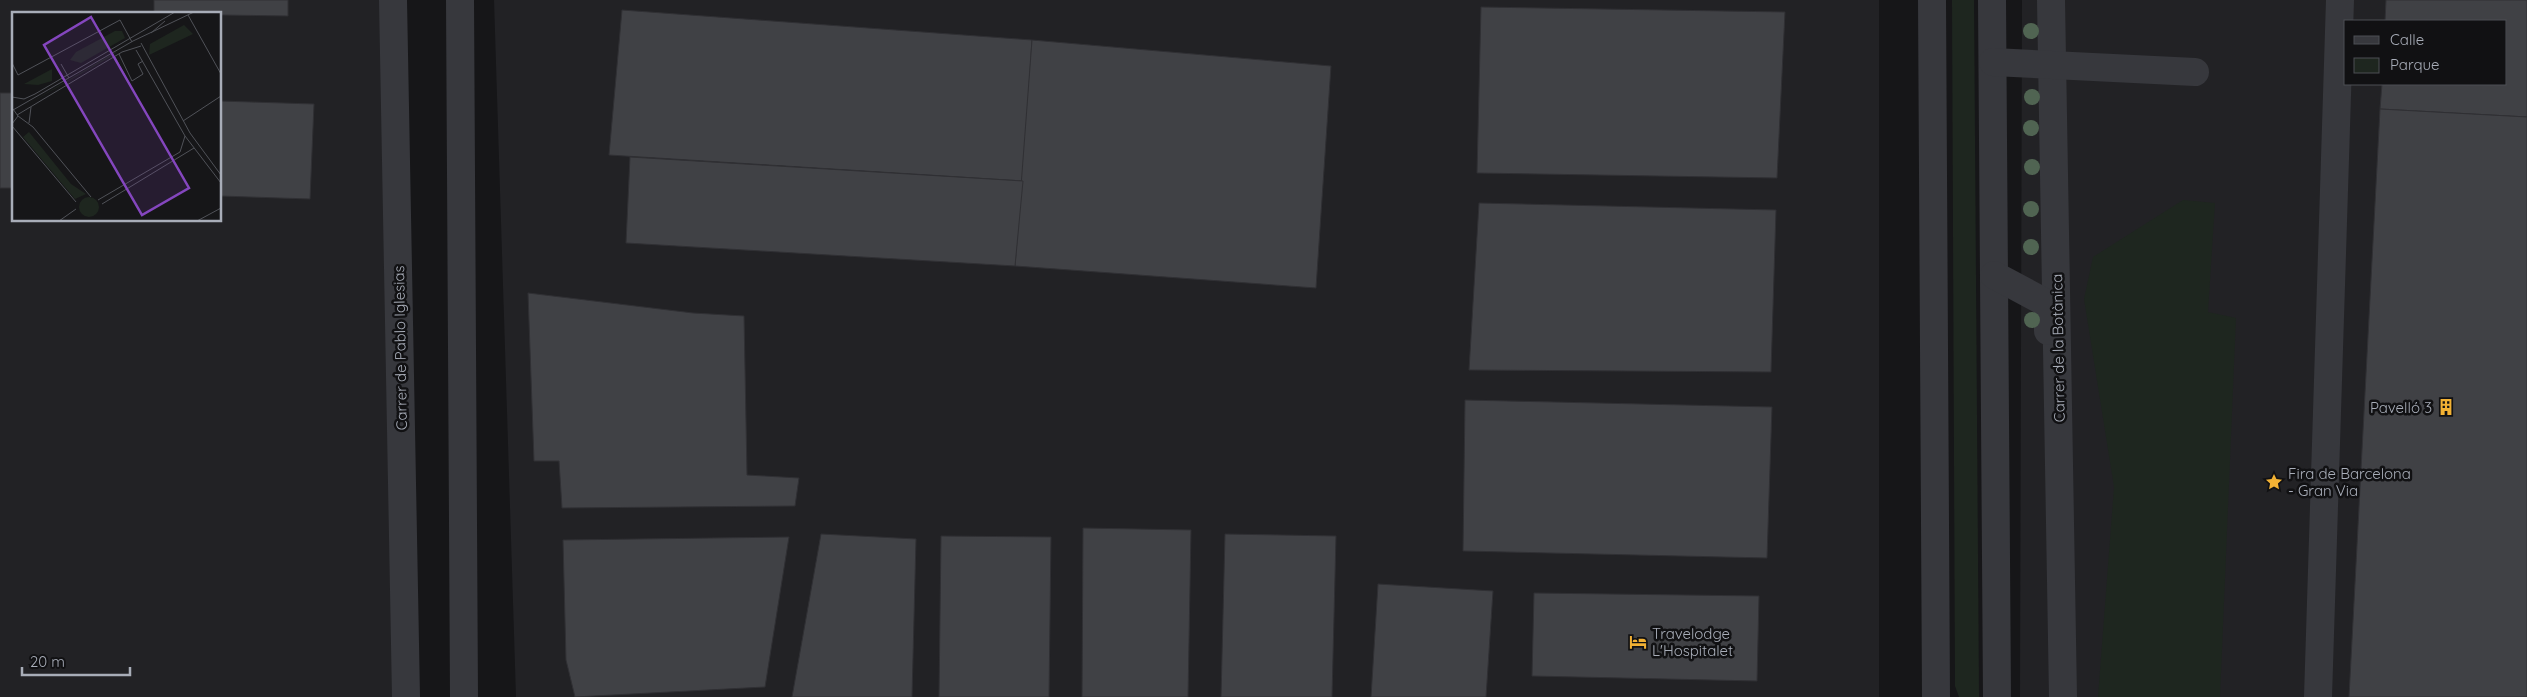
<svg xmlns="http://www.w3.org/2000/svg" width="2527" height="697" font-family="Quicksand,sans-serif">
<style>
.built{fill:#222225;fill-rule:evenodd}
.green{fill:#1e261f}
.building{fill:#404145;stroke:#303034}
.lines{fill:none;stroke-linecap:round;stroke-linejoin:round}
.minor{stroke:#37383d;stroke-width:28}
.tree{fill:#506452}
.labels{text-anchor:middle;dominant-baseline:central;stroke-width:5;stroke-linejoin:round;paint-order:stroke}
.street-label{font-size:15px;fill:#a8adb8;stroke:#111113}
.poi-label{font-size:15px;fill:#a8adb8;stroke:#111113;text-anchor:start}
.inset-road{fill:none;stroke:#505258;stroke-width:1}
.view{fill:#8446be;fill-opacity:0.15;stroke:#8446be;stroke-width:2.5}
.inset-edge{fill:none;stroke:#a8adb8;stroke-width:2.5}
</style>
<rect width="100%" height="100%" fill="#161618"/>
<g class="built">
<path d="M0,0H393L406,697H0ZM14,14H220V220H14Z"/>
<polygon points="494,0 1879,0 1879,697 516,697"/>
<path d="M2022,0H2527V697H2020ZM2346,21H2506V84H2346Z"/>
</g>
<g class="green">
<polygon points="1952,0 1974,0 1979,697 1959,697 1955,686"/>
<polygon points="2183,200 2215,203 2208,312 2236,318 2220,697 2098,697 2114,487 2084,299 2093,257"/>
</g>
<g class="building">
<polygon points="154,0 288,0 288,16 154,14"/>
<polygon points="2386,0 2527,0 2527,117 2380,109 2382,84 2506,84 2506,21 2385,21"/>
<polygon points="1481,7 1785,12 1777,178 1477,173"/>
<polygon points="622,10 1032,40 1023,181 609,155"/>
<polygon points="1032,40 1331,66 1316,288 1015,266"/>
<rect x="0" y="93" width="14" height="95"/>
<polygon points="220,101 314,104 310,199 220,196"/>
<polygon points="2380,109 2527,117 2527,697 2349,697"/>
<polygon points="630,157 1023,181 1015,266 626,243"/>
<polygon points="1479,203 1776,210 1771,372 1469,370"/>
<polygon points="528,293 693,313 744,316 747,475 799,478 795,506 562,508 559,461 534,461"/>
<polygon points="1465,400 1772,407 1767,558 1463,551"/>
<polygon points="1083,528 1191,530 1188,697 1082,697"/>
<polygon points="821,534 916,539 912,697 792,697"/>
<polygon points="1225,534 1336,536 1332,697 1221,697"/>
<polygon points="941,536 1051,537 1049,697 939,697"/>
<polygon points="789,537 765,687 575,697 566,660 563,540"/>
<polygon points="1378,584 1493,591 1486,697 1371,697"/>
<polygon points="1534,593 1759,596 1757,681 1532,676"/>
</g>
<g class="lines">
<g class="minor">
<polyline points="393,0 406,697"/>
<polyline points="460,0 464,697"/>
<polyline points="1932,0 1936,697"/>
<polyline points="1992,0 1997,697"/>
<polyline points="2051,0 2063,697"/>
<polyline points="1993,62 2195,72"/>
<polyline points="1994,275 2048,304 2048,331"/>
<polyline points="2318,697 2340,0"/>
</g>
</g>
<g class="tree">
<circle cx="2031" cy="31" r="8"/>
<circle cx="2032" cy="97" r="8"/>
<circle cx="2031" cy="128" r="8"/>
<circle cx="2032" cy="167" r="8"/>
<circle cx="2031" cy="209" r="8"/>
<circle cx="2031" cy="247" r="8"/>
<circle cx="2032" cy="320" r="8"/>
</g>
<defs>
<g id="building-bare" transform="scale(1.35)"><path d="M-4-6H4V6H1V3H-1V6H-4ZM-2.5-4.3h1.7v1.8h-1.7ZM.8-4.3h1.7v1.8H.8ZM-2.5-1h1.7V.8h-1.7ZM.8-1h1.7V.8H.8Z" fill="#f2b134" stroke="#111113" stroke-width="2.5" paint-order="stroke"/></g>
<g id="sight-bare" transform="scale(1.35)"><path d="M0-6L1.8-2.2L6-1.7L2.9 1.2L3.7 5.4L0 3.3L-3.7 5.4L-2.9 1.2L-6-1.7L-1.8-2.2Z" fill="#f2b134" stroke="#111113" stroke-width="2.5" paint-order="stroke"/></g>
<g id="hotel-bare" transform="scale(1.35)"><path d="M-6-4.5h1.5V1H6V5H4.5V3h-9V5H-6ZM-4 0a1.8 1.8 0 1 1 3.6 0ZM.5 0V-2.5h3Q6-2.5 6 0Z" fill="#f2b134" stroke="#111113" stroke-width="2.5" paint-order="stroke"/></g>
</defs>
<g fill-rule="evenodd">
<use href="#building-bare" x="2446" y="407"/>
<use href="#sight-bare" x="2274" y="482"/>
<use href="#hotel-bare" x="1638" y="642"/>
</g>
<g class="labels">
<g class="street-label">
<text transform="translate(400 348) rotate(-91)">Carrer de Pablo Iglesias</text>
<text transform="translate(2058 348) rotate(-91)">Carrer de la Botànica</text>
</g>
<g class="poi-label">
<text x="2432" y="407" text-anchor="end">Pavelló 3</text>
<text x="2288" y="473">Fira de Barcelona<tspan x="2288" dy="17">- Gran Via</tspan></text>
<text x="1652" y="633">Travelodge<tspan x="1652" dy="17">L'Hospitalet</tspan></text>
</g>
</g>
<g transform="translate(12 12)">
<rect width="209" height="209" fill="#161618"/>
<path d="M172,13L181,22L137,43L138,32ZM103,19H110L113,26L69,51L58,48L64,40ZM107,38L100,44L11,95ZM40,57V69L26,73L12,72ZM17,120L59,172L74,182L63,187L11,125ZM67 195a10 10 0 1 1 20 0a10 10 0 1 1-20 0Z" fill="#1e261f"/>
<path class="inset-road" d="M176,3L209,62M139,21L153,9M129,31L178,121L209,163M124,38L173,124L209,171M107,42L120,69L131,62L126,52L131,49M103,45L117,71M0,51L6,63L108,8L120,30M49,52L57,66M0,85L12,87L23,82L163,0M1,98L121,29L182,0M5,103L110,40L129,34M6,104L21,115L79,185M171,109L209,84M17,111L19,95M0,112L6,104L1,97M0,114L64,190M86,188L168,140L173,124M90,192L182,136M47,209L64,197M185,209L209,196"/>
<path class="view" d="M79,5L177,176L130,203L32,33Z"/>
<rect width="209" height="209" class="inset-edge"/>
</g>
<rect x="2344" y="20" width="162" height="65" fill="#111113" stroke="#4d4f55"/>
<rect x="2354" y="36" width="25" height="8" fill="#37383d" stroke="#4d4f55"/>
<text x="2390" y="45" font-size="15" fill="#a8adb8">Calle</text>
<rect x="2354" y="58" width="25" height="15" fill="#1e261f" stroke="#4d4f55"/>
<text x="2390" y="70" font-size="15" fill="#a8adb8">Parque</text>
<path d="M22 667v8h108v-8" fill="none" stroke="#a8adb8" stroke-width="2.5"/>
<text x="30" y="667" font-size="15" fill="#a8adb8" stroke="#111113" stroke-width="4" paint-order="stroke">20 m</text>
</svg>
